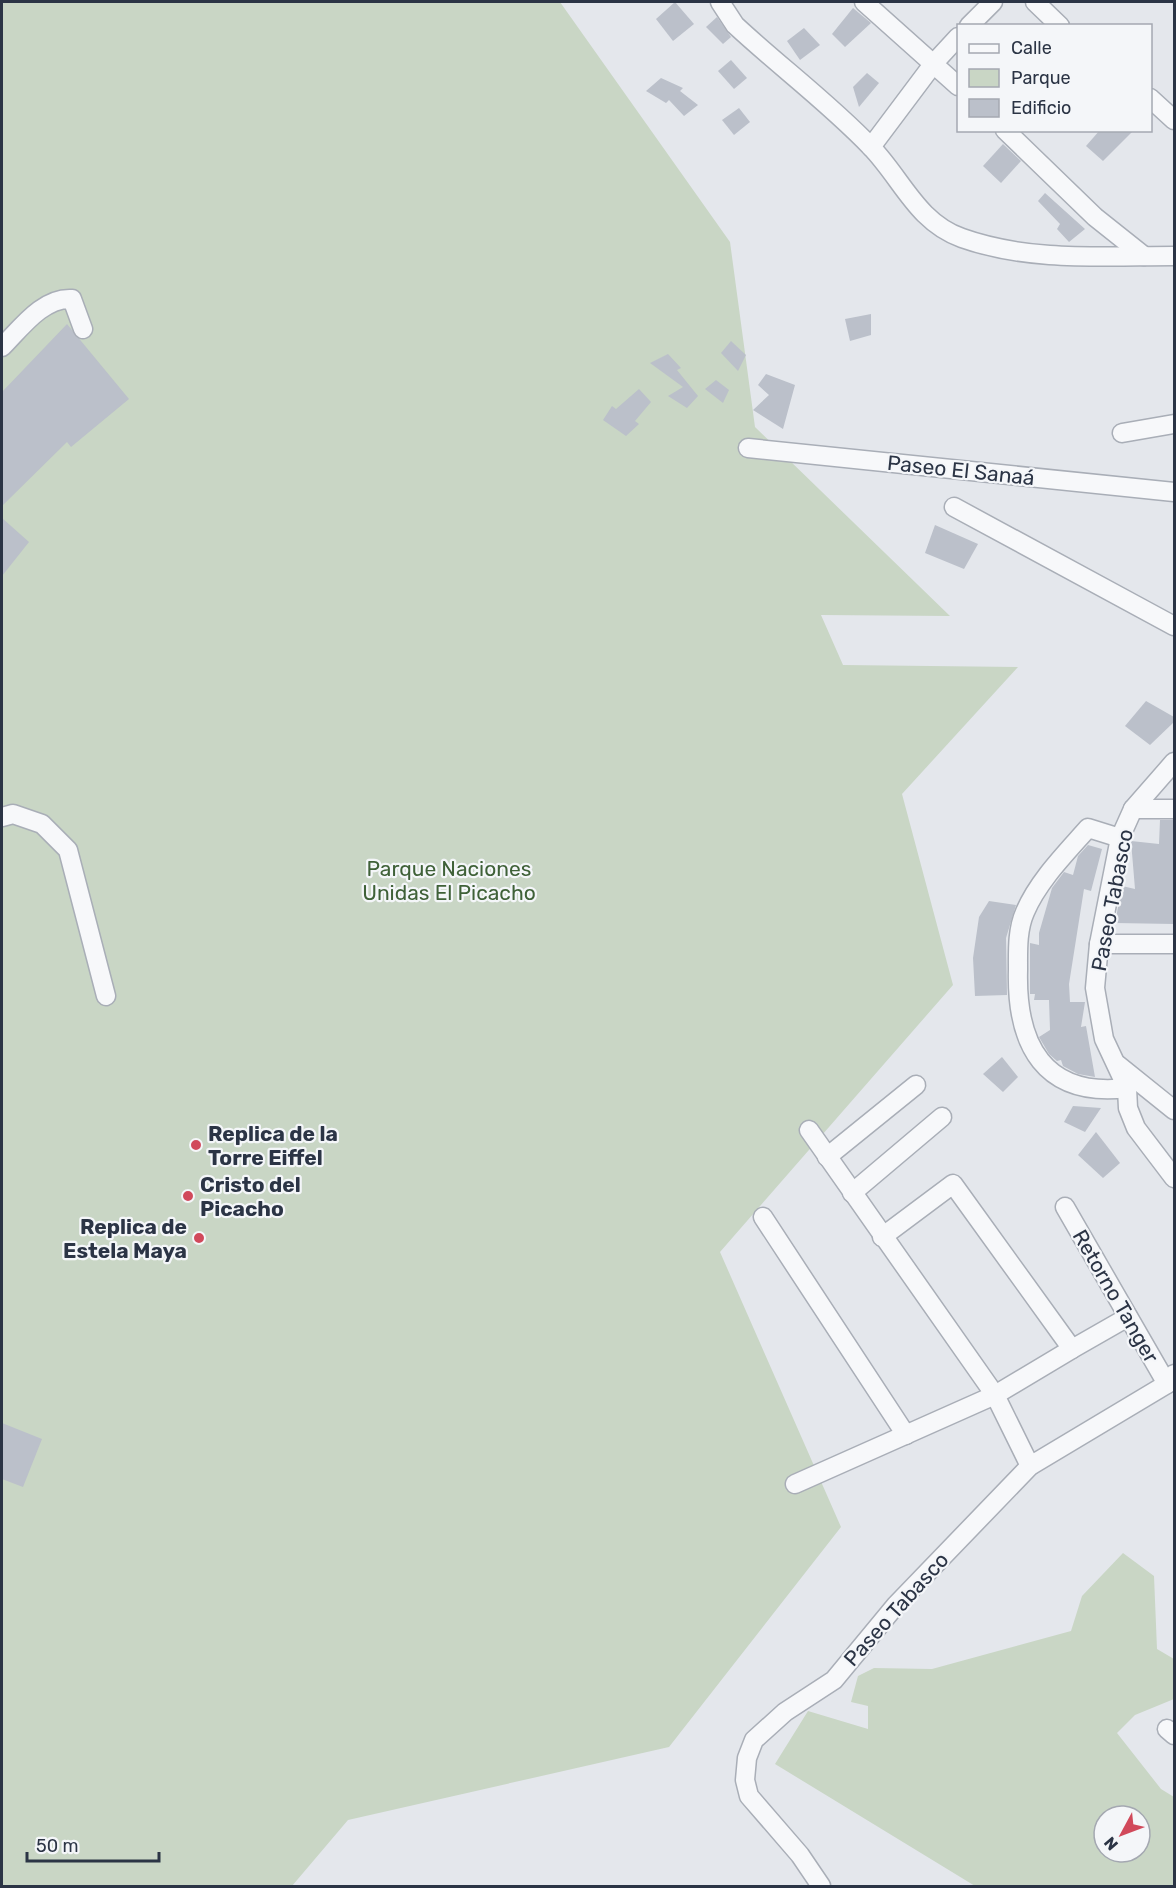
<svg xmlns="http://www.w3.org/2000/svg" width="1176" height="1888" font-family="Rubik,sans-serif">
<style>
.green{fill:#c9d6c5;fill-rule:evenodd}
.building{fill:#bbc0ca}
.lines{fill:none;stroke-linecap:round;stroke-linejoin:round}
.street-casing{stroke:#a9aeb7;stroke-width:21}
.street{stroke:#f7f8fa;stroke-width:18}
.poi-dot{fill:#d1495b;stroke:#f4f6f9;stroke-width:2}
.labels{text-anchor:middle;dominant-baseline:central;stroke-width:4.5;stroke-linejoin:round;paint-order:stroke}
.street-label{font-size:21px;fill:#2b3445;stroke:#f4f6f9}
.park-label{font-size:21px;fill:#3f6138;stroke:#f4f6f9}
.poi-label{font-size:21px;font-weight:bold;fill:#2b3445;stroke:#f4f6f9;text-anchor:start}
</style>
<rect width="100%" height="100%" fill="#e4e7ec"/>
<g class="green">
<polygon points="2,2 560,2 730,242 755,427 950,616 821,615 843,665 1018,667 902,794 953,985 720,1252 841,1527 669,1747 348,1820 292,1886 2,1886"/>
<path d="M1123,1553L1154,1576L1157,1649L1174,1659V1699L1135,1715L1117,1733L1161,1789L1174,1797V1886H975L775,1764L808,1711L868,1729V1706L851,1702L858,1676L874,1668L932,1669L1071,1631L1082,1596ZM1104,1816H1140V1852H1104Z"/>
</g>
<g class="building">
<polygon points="675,2 694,24 673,41 656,19"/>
<polygon points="853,8 871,23 845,47 832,34"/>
<polygon points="717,17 731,37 723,44 706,27"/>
<polygon points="804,28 820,45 800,60 787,41"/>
<polygon points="731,60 747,78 734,89 718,71"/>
<polygon points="867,73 879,83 859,107 853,87"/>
<polygon points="661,78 683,88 680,91 698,105 684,116 669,100 666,103 646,91"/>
<polygon points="739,108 750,122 734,135 722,120"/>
<polygon points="1100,130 1134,130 1103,161 1086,146"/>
<polygon points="1003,144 1021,161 1001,183 983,166"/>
<polygon points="1045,193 1085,229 1069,242 1057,229 1060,224 1038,201"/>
<polygon points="871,314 871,335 850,341 845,319"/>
<polygon points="67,324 129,399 71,447 67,442 2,506 2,392"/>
<polygon points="731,341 746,355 738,371 721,353"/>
<polygon points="668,354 681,368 677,370 698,396 687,408 668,396 683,387 650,363"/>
<polygon points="766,374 795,385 783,429 753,410 769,395 758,385"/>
<polygon points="716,380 729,390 723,403 705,389"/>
<polygon points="639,389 651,402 635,421 639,424 626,436 603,420 612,406 616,409"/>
<polygon points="2,518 29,542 2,576"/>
<polygon points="935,525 978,544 964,569 925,553"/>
<polygon points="1146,701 1174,717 1174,722 1150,745 1125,726"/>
<polygon points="1160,820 1174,820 1174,924 1115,923 1122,886 1135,889 1131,841 1159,844"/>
<polygon points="1088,845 1102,849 1091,891 1084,889 1069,984 1070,1002 1085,1002 1081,1027 1086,1026 1095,1077 1078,1074 1063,1066 1061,1060 1057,1061 1049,1054 1039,1037 1050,1030 1049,1000 1034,1000 1035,994 1030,994 1030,943 1039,945 1039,933 1052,888 1064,872 1073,875 1078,856"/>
<polygon points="989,901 1016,905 1006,938 1007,995 975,996 973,958 979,917"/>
<polygon points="1002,1057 1018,1077 1003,1092 983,1074"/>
<polygon points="1073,1106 1101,1108 1085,1132 1064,1122"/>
<polygon points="1096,1132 1120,1163 1103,1178 1078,1155"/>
<polygon points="2,1423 42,1439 23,1487 2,1479"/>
</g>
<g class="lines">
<g class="street-casing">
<g id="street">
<path d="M720,2L735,25C779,66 829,103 871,147C902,179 917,222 962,238C1029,262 1105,256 1174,256"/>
<polyline points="864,2 958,86"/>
<polyline points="1035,2 1060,26"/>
<polyline points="969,26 993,2"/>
<polyline points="1150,98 1174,120"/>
<polyline points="1005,130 1095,217 1144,256"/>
<polyline points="871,147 934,63 958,37"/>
<path d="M2,347C21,328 43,297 72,299L83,329"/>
<polyline points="1122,433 1174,424"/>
<polyline points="748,448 1174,492"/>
<polyline points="954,507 1174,626"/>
<polyline points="1174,762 1133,809 1120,838 1099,944 1095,988 1104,1039 1127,1088 1128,1108 1136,1128 1174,1178"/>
<polyline points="1133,809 1174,809"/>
<polyline points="2,817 13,814 42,824 68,850 106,996"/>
<path d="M1120,838L1088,828C1066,853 1038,881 1025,912C1017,930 1018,951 1018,970C1016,1045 1044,1098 1127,1088"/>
<polyline points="1099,944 1174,944"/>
<polyline points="1118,1065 1174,1110"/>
<polyline points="809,1130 995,1395 1030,1466"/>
<polyline points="827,1157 916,1085"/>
<polyline points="852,1193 942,1117"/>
<polyline points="1065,1207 1167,1384"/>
<polyline points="763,1217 906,1435"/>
<polyline points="1072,1349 1128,1317"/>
<polyline points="795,1484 995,1395 1072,1349 953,1184 882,1237"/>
<polyline points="1167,1729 1174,1735"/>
<polyline points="821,1886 800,1855 749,1796 745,1780 747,1758 754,1740 785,1712 834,1680 896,1605 1030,1466 1167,1384 1174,1374"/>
</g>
</g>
<use href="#street" class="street"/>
</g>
<g class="poi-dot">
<circle cx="196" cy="1145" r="6"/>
<circle cx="188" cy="1196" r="6"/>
<circle cx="199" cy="1238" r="6"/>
</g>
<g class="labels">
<g class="street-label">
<text transform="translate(961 470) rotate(6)">Paseo El Sanaá</text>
<text transform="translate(1112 900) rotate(-79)">Paseo Tabasco</text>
<text transform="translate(1116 1296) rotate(60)">Retorno Tanger</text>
<text transform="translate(896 1609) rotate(-48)">Paseo Tabasco</text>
</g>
<g class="park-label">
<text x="449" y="868">Parque Naciones<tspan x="449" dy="24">Unidas El Picacho</tspan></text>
</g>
<g class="poi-label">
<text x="208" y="1133">Replica de la<tspan x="208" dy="24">Torre Eiffel</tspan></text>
<text x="200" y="1184">Cristo del<tspan x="200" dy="24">Picacho</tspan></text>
<text x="187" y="1226" text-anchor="end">Replica de<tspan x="187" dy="24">Estela Maya</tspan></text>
</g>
</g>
<rect width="1176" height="1888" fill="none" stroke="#2b3445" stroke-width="6"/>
<rect x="957" y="24" width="195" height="108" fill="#f4f6f9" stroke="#a4a8b1" stroke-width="1.5"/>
<rect x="969" y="44" width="30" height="9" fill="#f7f8fa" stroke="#a4a8b1" stroke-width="1.5"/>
<text x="1011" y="54" font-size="18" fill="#2b3445">Calle</text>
<rect x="969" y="69" width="30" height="18" fill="#c9d6c5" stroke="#a4a8b1" stroke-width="1.5"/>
<text x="1011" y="84" font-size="18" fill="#2b3445">Parque</text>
<rect x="969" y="99" width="30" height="18" fill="#bbc0ca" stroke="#a4a8b1" stroke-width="1.5"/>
<text x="1011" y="114" font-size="18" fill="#2b3445">Edificio</text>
<g transform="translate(1122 1834) rotate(229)"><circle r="28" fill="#f4f6f9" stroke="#a4a8b1" stroke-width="1.5"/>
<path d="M0-4.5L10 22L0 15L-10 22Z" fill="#d1495b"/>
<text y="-9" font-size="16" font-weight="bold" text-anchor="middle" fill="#2b3445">N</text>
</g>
<path d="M27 1852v9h132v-9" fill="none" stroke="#2b3445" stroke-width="3"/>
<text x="36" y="1852" font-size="18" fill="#2b3445" stroke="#f4f6f9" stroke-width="4.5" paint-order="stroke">50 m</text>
</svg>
